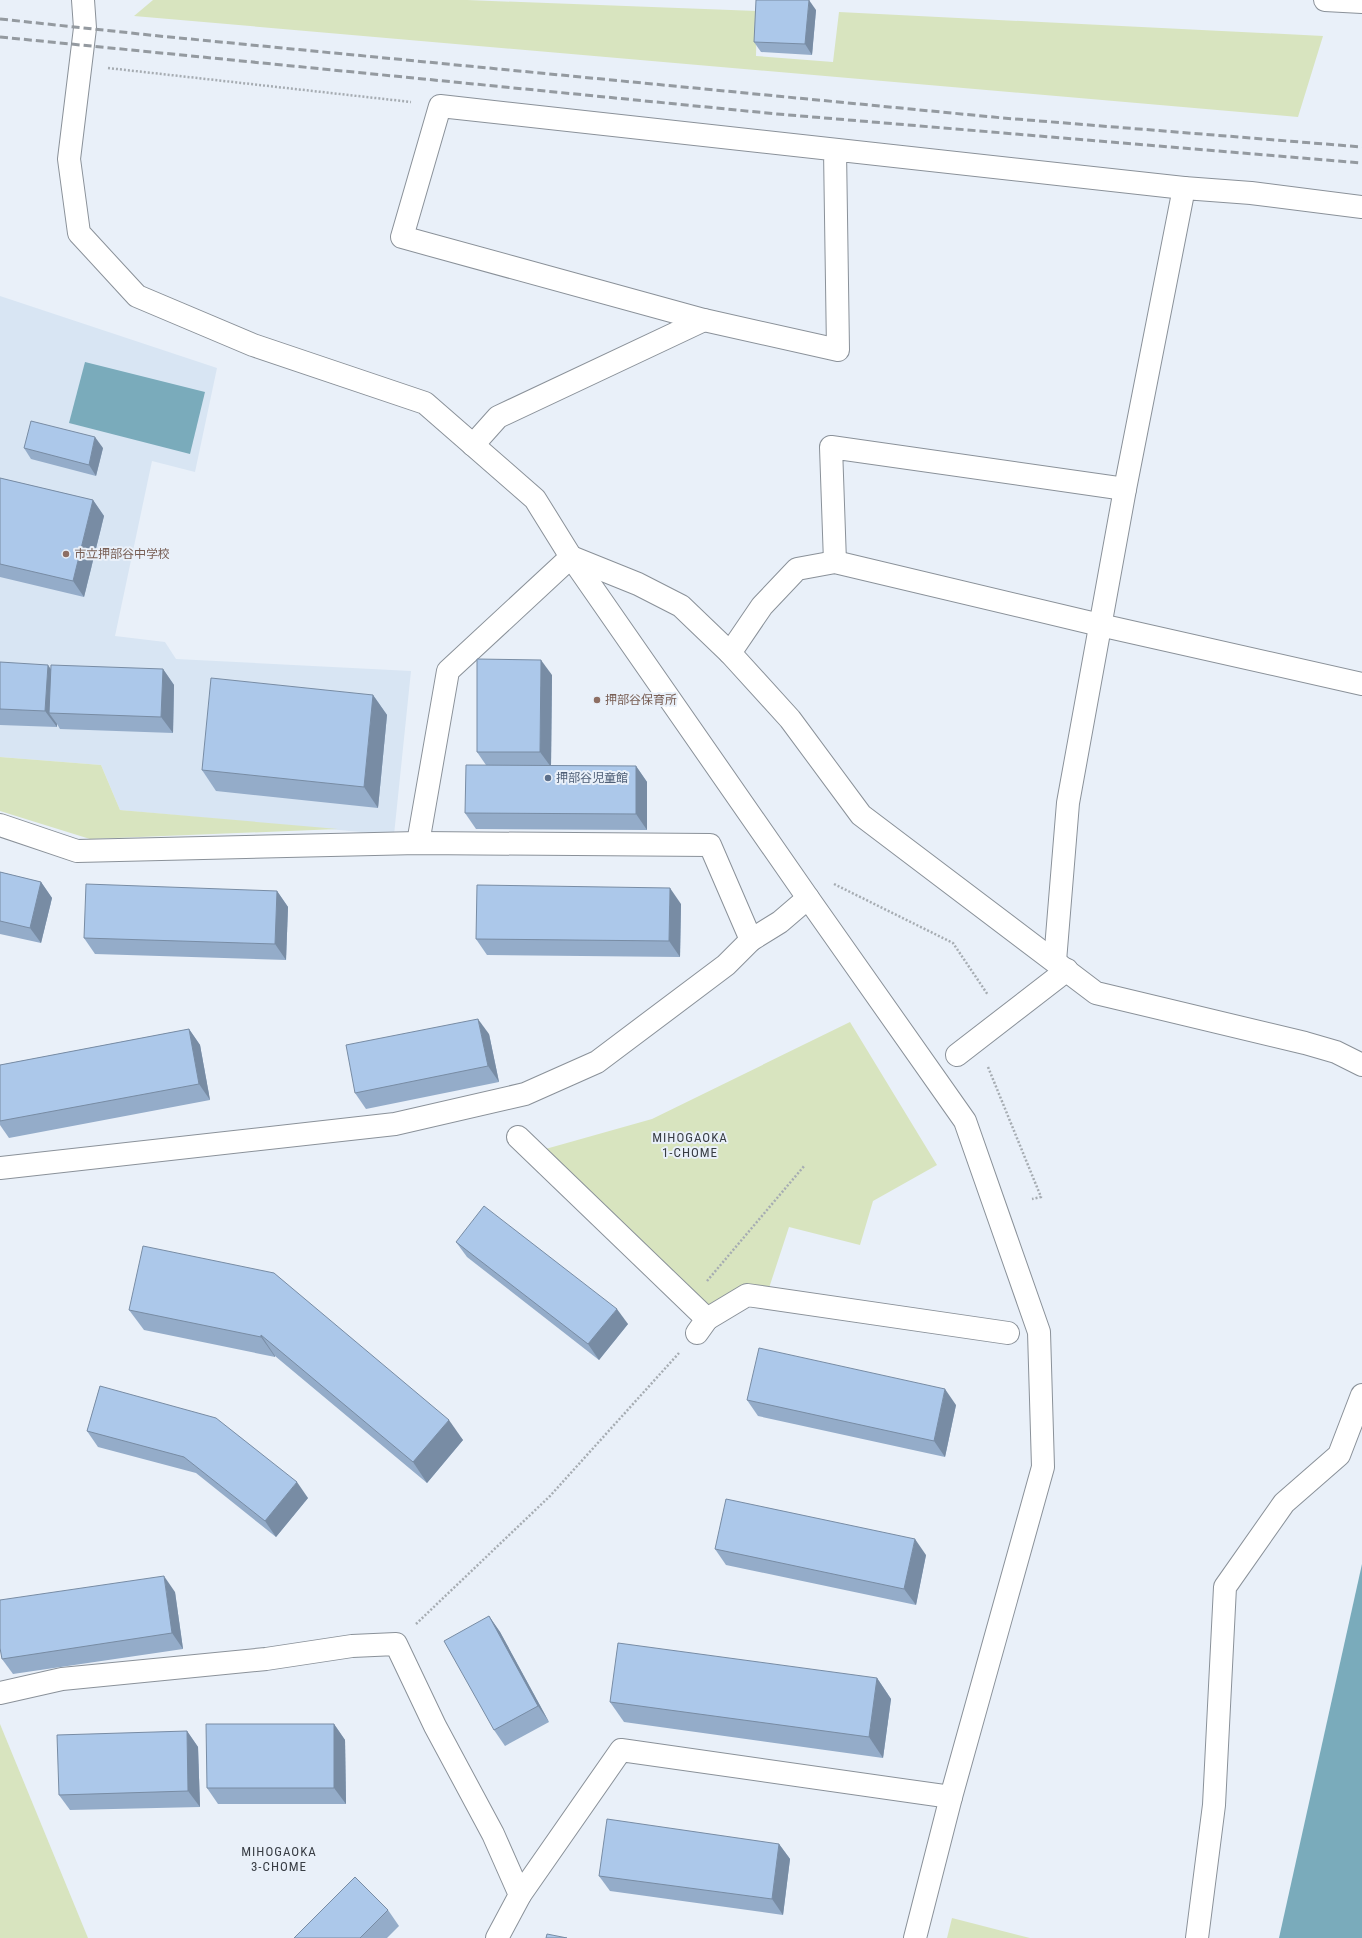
<svg xmlns="http://www.w3.org/2000/svg" width="1362" height="1938" font-family="'Roboto Condensed','Noto Sans JP',sans-serif">
<style>
.built{fill:#d8e5f3}
.green{fill:#d8e4bf}
.water{fill:#7aabbb}
.lines{fill:none;stroke-linecap:round;stroke-linejoin:round}
.minor-casing{stroke:#8a9199;stroke-width:24}
.major-casing{stroke:#8a9199;stroke-width:24}
.path{stroke:#a6acb2;stroke-width:2.5;stroke-dasharray:2 2;stroke-linecap:butt}
.minor{stroke:#fff;stroke-width:22}
.major{stroke:#fff;stroke-width:22}
.rail{stroke:#949aa0;stroke-width:3;stroke-dasharray:8 4;stroke-linecap:butt}
.wall{fill:#94acc9}
.shaded-wall{fill:#788ca4}
.building{fill:#acc8ea;stroke:#788ca4}
.education-dot{fill:#8d6e63;stroke:#e9f0f9;stroke-width:1.5}
.service-dot{fill:#5c6f8a;stroke:#e9f0f9;stroke-width:1.5}
.labels{text-anchor:middle;dominant-baseline:central;stroke-width:4;stroke-linejoin:round;paint-order:stroke}
.education-label{font-size:12px;fill:#785e54;stroke:#e9f0f9;text-anchor:start}
.service-label{font-size:12px;fill:#4e5e75;stroke:#e9f0f9;text-anchor:start}
.neighbourhood-label{font-size:13px;letter-spacing:1px;fill:#383d44;stroke:#e9f0f9}
</style>
<rect width="100%" height="100%" fill="#e9f0f9"/>
<polygon class="built" points="0,296 217,368 195,472 152,461 115,636 165,642 176,659 411,671 394,835 120,810 101,765 0,757"/>
<g class="green">
<polygon points="153,0 467,0 757,11 756,56 833,62 839,12 1323,36 1298,117 134,16"/>
<polygon points="0,757 101,765 120,810 338,829 90,839 0,811"/>
<polygon points="850,1022 937,1165 873,1201 860,1245 789,1227 769,1288 724,1322 542,1150 652,1119"/>
<polygon points="0,1724 88,1938 0,1938"/>
<polygon points="952,1918 1030,1938 947,1938"/>
</g>
<g class="water">
<polygon points="85,362 205,392 190,454 69,423"/>
<polygon points="1362,1564 1362,1938 1279,1938"/>
</g>
<g class="lines">
<g class="minor-casing">
<g id="minor">
<polyline points="83,0 85,28 69,159 79,233 137,296 253,345 425,403 535,499 571,557 808,898 965,1121 1039,1332 1043,1467 951,1797 915,1938"/>
<polyline points="835,150 838,350 704,320 402,237 440,106 1184,188"/>
<polyline points="473,445 498,417 704,320"/>
<polyline points="835,562 831,447 1125,489"/>
<polyline points="730,653 762,606 797,569 835,562 1100,625 1362,684"/>
<polyline points="0,825 77,851 418,843 710,845 751,940"/>
<polyline points="418,843 448,671 571,557 638,584 681,606 730,653 790,719 861,815 1096,993 1305,1043 1336,1052 1362,1065"/>
<polyline points="1055,961 1068,803 1125,489 1184,188 1251,193 1362,207"/>
<polyline points="957,1055 1067,970"/>
<polyline points="518,1137 707,1319 697,1333"/>
<polyline points="0,1168 395,1124 525,1094 597,1062 726,965 751,940 780,922 808,898"/>
<polyline points="707,1319 747,1295 1008,1333"/>
<polyline points="0,1693 62,1679 266,1659 352,1646 396,1644 435,1726 493,1834 520,1895 497,1938"/>
<polyline points="520,1895 621,1750 951,1797"/>
<polyline points="1197,1938 1214,1805 1225,1587 1284,1503 1339,1455 1362,1395"/>
</g>
</g>
<g class="major-casing">
<polyline id="major" points="1325,0 1362,2"/>
</g>
<g class="path">
<polyline points="108,68 411,102"/>
<polyline points="834,884 953,943 988,995"/>
<polyline points="988,1067 1041,1197 1032,1199"/>
<polyline points="707,1281 805,1165"/>
<polyline points="416,1624 550,1496 679,1353"/>
</g>
<use href="#minor" class="minor"/>
<use href="#major" class="major"/>
<g class="rail">
<polyline points="0,19 159,36 1003,118 1362,147"/>
<polyline points="0,37 777,114 1362,163"/>
</g>
</g>
<g class="wall">
<polygon points="816,10 812,55 761,52 754,42"/>
<polygon points="24,448 103,448 96,476 31,459"/>
<polygon points="0,478 93,500 104,516 84,597 0,577"/>
<polygon points="0,662 51,669 163,669 174,685 173,733 60,729 57,724 57,727 0,725"/>
<polygon points="552,675 551,766 636,766 647,782 647,830 476,829 465,813 486,765 477,752"/>
<polygon points="373,695 387,715 378,808 216,791 202,770"/>
<polygon points="0,872 41,882 52,898 41,943 0,934"/>
<polygon points="277,891 288,907 286,960 95,954 84,938"/>
<polygon points="681,904 680,957 487,955 476,939"/>
<polygon points="189,1029 200,1045 210,1100 9,1138 0,1125 0,1065"/>
<polygon points="489,1034 499,1082 366,1109 355,1093"/>
<polygon points="456,1242 628,1324 599,1360 467,1257"/>
<polygon points="274,1273 463,1440 427,1483 275,1356 275,1357 144,1330 129,1310"/>
<polygon points="100,1386 308,1498 276,1537 196,1473 98,1447 87,1431"/>
<polygon points="747,1400 956,1405 945,1457 758,1416"/>
<polygon points="715,1549 926,1555 916,1605 726,1565"/>
<polygon points="175,1592 183,1649 13,1674 2,1659"/>
<polygon points="489,1616 500,1632 549,1722 505,1746 494,1730"/>
<polygon points="877,1678 891,1699 883,1758 624,1722 610,1702"/>
<polygon points="334,1724 345,1740 346,1804 218,1804 207,1788"/>
<polygon points="187,1731 198,1747 200,1807 70,1810 59,1795"/>
<polygon points="779,1844 790,1859 783,1915 610,1891 599,1876"/>
<polygon points="388,1910 399,1926 387,1938 294,1938"/>
</g>
<g class="shaded-wall">
<polygon points="809,0 816,10 812,55 805,44"/>
<polygon points="95,437 103,448 96,476 89,465"/>
<polygon points="93,500 104,516 84,597 73,581"/>
<polygon points="541,660 552,675 551,767 540,752"/>
<polygon points="48,665 59,681 49,713 57,724 57,727 45,711"/>
<polygon points="163,669 174,685 173,733 161,717"/>
<polygon points="373,695 387,715 378,808 364,787"/>
<polygon points="636,766 647,782 647,830 636,814"/>
<polygon points="41,882 52,898 41,943 30,928"/>
<polygon points="670,888 681,904 680,957 669,941"/>
<polygon points="277,891 288,907 286,960 275,944"/>
<polygon points="478,1019 489,1034 499,1082 488,1066"/>
<polygon points="189,1029 200,1045 210,1100 199,1084"/>
<polygon points="617,1309 628,1324 599,1360 588,1344"/>
<polygon points="261,1335 275,1356 275,1357 261,1337"/>
<polygon points="945,1389 956,1405 945,1457 934,1441"/>
<polygon points="449,1420 463,1440 427,1483 413,1462"/>
<polygon points="297,1482 308,1498 276,1537 265,1521"/>
<polygon points="915,1539 926,1555 916,1605 904,1589"/>
<polygon points="164,1576 175,1592 183,1649 172,1633"/>
<polygon points="489,1616 500,1632 549,1722 538,1706"/>
<polygon points="877,1678 891,1699 883,1758 869,1737"/>
<polygon points="334,1724 345,1740 346,1804 334,1788"/>
<polygon points="187,1731 198,1747 200,1807 188,1791"/>
<polygon points="779,1844 790,1859 783,1915 772,1899"/>
</g>
<g class="building">
<polygon points="756,0 809,0 805,44 754,42"/>
<polygon points="31,421 95,437 89,465 24,448"/>
<polygon points="0,478 93,500 73,581 0,564"/>
<polygon points="477,659 541,660 540,752 477,752"/>
<polygon points="0,662 48,665 45,711 0,709"/>
<polygon points="51,665 163,669 161,717 49,713"/>
<polygon points="211,678 373,695 364,787 202,770"/>
<polygon points="466,765 636,766 636,814 465,813"/>
<polygon points="0,872 41,882 30,928 0,921"/>
<polygon points="86,884 277,891 275,944 84,938"/>
<polygon points="477,885 670,888 669,941 476,939"/>
<polygon points="478,1019 488,1066 355,1093 346,1045"/>
<polygon points="189,1029 199,1084 0,1121 0,1065"/>
<polygon points="484,1206 617,1309 588,1344 456,1242"/>
<polygon points="143,1246 274,1273 449,1420 413,1462 261,1335 261,1337 129,1310"/>
<polygon points="759,1348 945,1389 934,1441 747,1400"/>
<polygon points="100,1386 216,1418 297,1482 265,1521 184,1457 87,1431"/>
<polygon points="726,1499 915,1539 904,1589 715,1549"/>
<polygon points="164,1576 172,1633 2,1659 0,1648 0,1600"/>
<polygon points="489,1616 538,1706 494,1730 444,1641"/>
<polygon points="618,1643 877,1678 869,1737 610,1702"/>
<polygon points="206,1724 334,1724 334,1788 207,1788"/>
<polygon points="187,1731 188,1791 59,1795 57,1735"/>
<polygon points="607,1819 779,1844 772,1899 599,1876"/>
<polygon points="355,1877 388,1910 360,1938 294,1938"/>
<polygon points="547,1934 567,1938 546,1938"/>
</g>
<g class="education-dot">
<circle cx="66" cy="554" r="4"/>
<circle cx="597" cy="700" r="4"/>
</g>
<circle class="service-dot" cx="548" cy="778" r="4"/>
<g class="labels">
<g class="education-label">
<text x="74" y="554">市立押部谷中学校</text>
<text x="605" y="700">押部谷保育所</text>
</g>
<g class="service-label">
<text x="556" y="778">押部谷児童館</text>
</g>
<g class="neighbourhood-label">
<text x="690" y="1137">MIHOGAOKA<tspan x="690" dy="15">1-CHOME</tspan></text>
<text x="279" y="1851">MIHOGAOKA<tspan x="279" dy="15">3-CHOME</tspan></text>
</g>
</g>
</svg>
